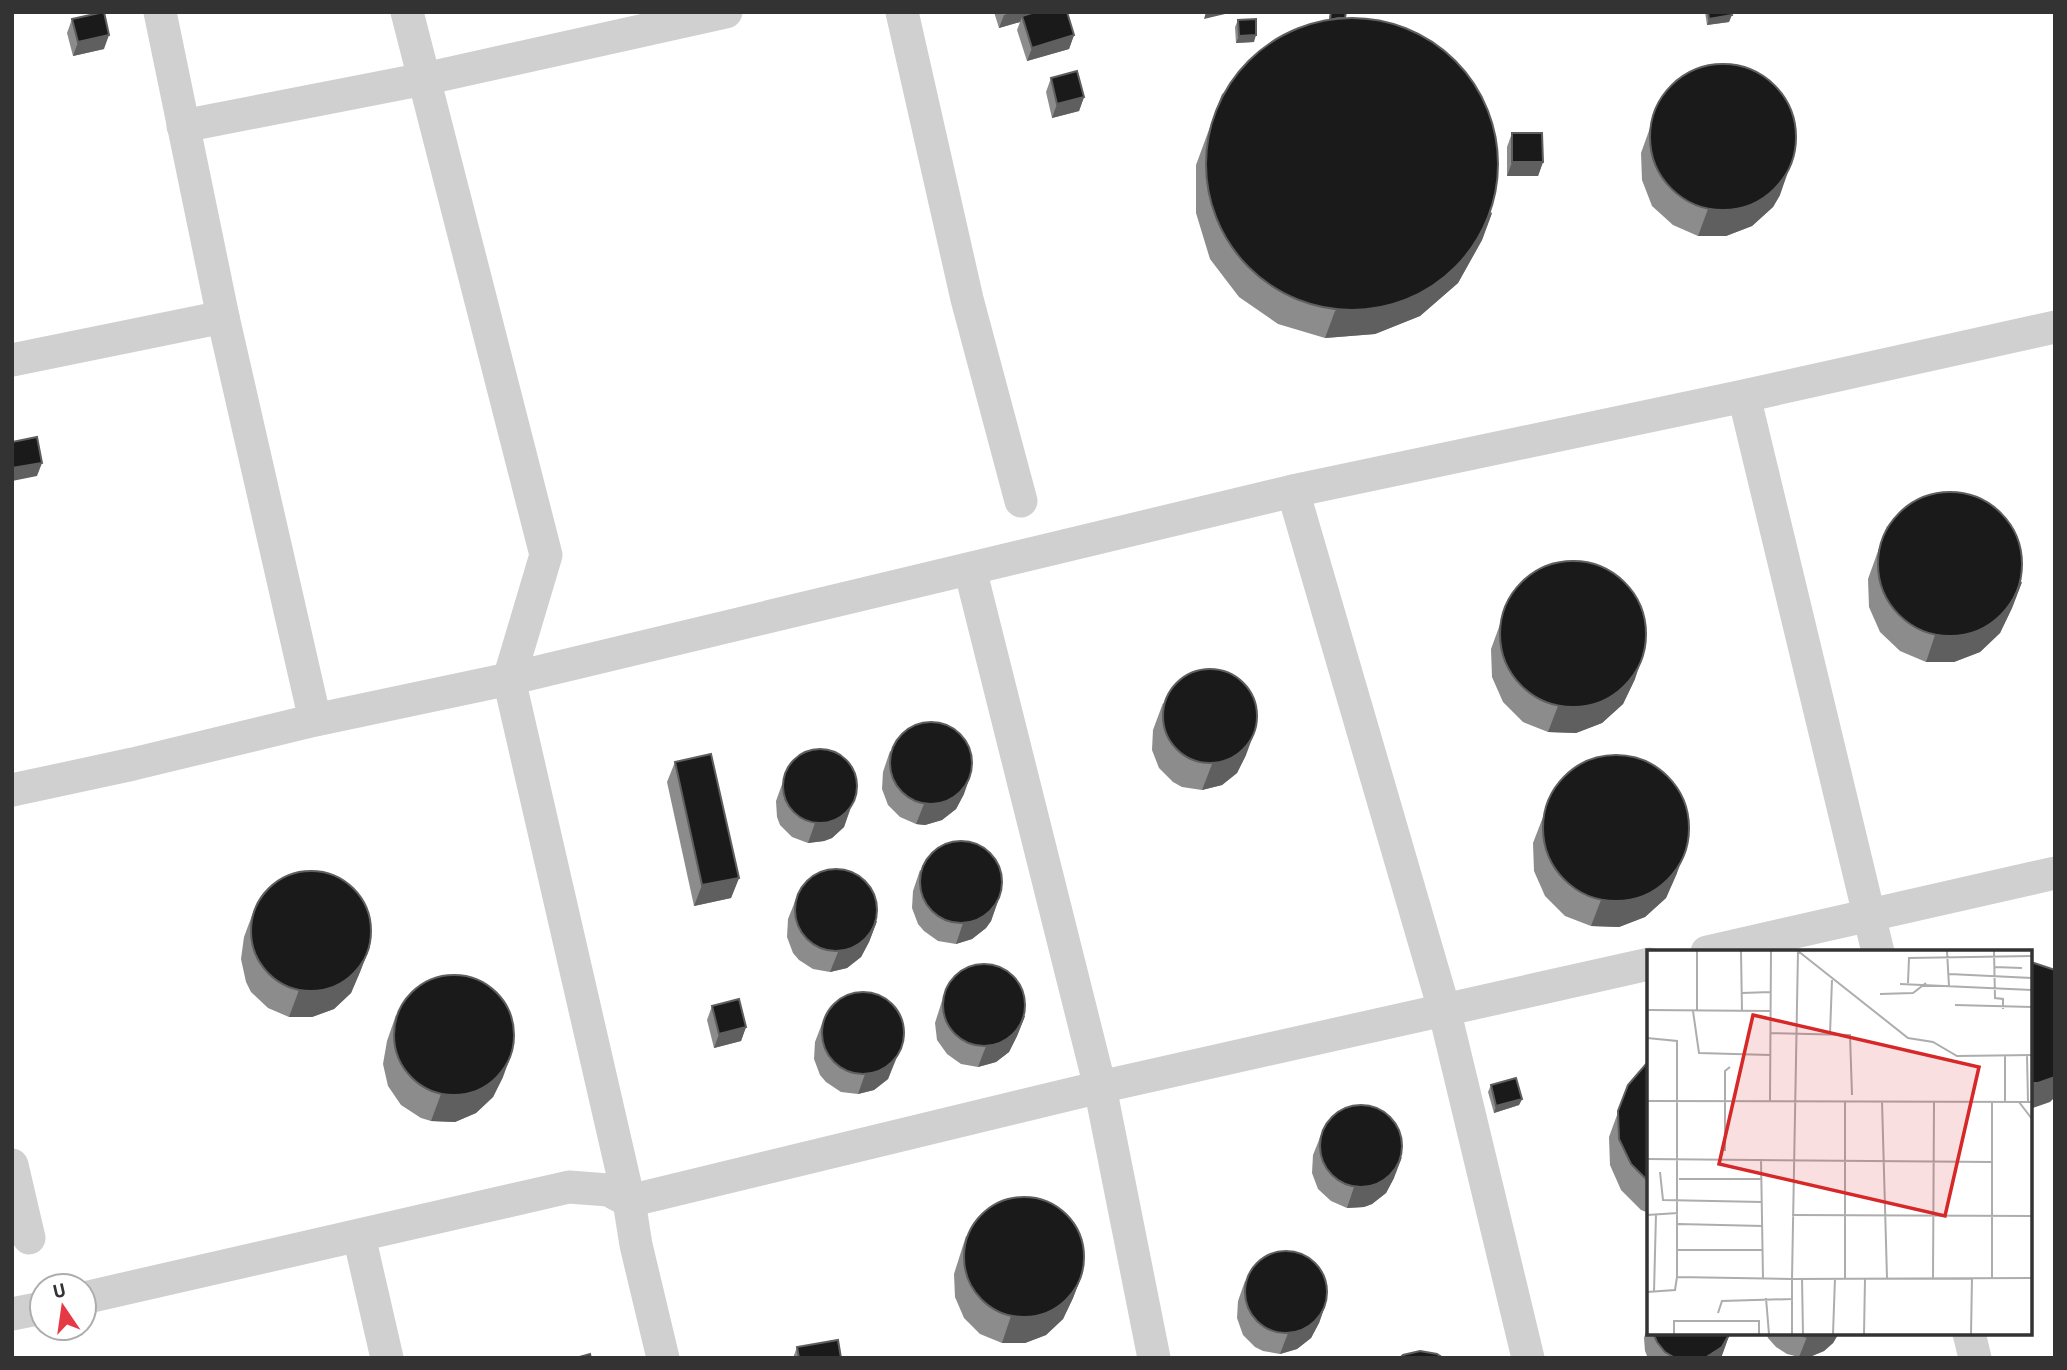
<svg xmlns="http://www.w3.org/2000/svg" width="2067" height="1370" font-family="Barlow,sans-serif">
<style>
.lines{fill:none;stroke-linecap:round;stroke-linejoin:round}
.minor{stroke:#d0d0d0;stroke-width:33}
.wall{fill:#8c8c8c}
.shaded-wall{fill:#5f5f5f}
.building{fill:#1a1a1a;stroke:#5f5f5f;stroke-width:2}
.inset-road{fill:none;stroke:#adadad;stroke-width:2}
.view{fill:#d62828;fill-opacity:0.15;stroke:#d62828;stroke-width:3.5}
.inset-edge{fill:none;stroke:#333;stroke-width:3.5}
</style>
<rect width="100%" height="100%" fill="#fff"/>
<g class="lines">
<g class="minor">
<polyline points="160,12 223,317 315,720"/>
<polyline points="407,12 546,555 509,679 629,1201 636,1245 663,1358"/>
<polyline points="902,12 967,299 1021,501"/>
<polyline points="183,126 424,79 726,12"/>
<polyline points="12,360 223,317"/>
<polyline points="1744,396 1878,952"/>
<polyline points="1293,491 1444,1009 1528,1358"/>
<polyline points="970,569 1100,1087 1154,1358"/>
<polyline points="12,790 133,764 315,720 509,679 1293,491 1744,396 2055,327"/>
<polyline points="1707,952 2055,873"/>
<polyline points="12,1165 29,1238"/>
<polyline points="359,1236 387,1358"/>
<polyline points="84,1298 569,1187 608,1190 629,1201 1100,1087 1649,964"/>
<polyline points="12,1314 42,1308"/>
<polyline points="1969,1333 1975,1358"/>
</g>
</g>
<g class="wall">
<polygon points="994,12 1067,12 1074,35 1069,49 1027,61 1017,30 1020,22 999,28"/>
<polygon points="1330,12 1346,12 1345,18 1492,213 1482,240 1458,283 1420,316 1375,334 1325,338 1278,324 1239,297 1210,259 1196,213 1196,165 1222,94 1329,20"/>
<polygon points="1705,12 1731,12 1729,22 1707,25"/>
<polygon points="72,19 104,49 73,56 67,33"/>
<polygon points="1238,20 1254,42 1236,43 1235,27"/>
<polygon points="1051,78 1084,97 1079,111 1052,118 1046,92"/>
<polygon points="1660,100 1780,195 1773,207 1752,226 1726,236 1698,236 1673,225 1652,206 1642,180 1641,153"/>
<polygon points="1512,133 1543,162 1538,176 1507,176 1507,147"/>
<polygon points="1887,526 2022,582 2012,608 2000,633 1980,652 1954,662 1926,662 1900,651 1880,632 1869,607 1868,579"/>
<polygon points="1510,597 1635,679 1623,704 1602,723 1576,733 1548,732 1523,722 1503,702 1492,677 1491,649"/>
<polygon points="1163,703 1246,755 1237,773 1222,785 1202,790 1182,787 1173,782 1159,768 1152,750 1153,730"/>
<polygon points="890,751 964,794 956,809 942,820 925,825 916,824 900,817 888,805 882,789 883,772"/>
<polygon points="675,762 739,878 731,898 694,906 667,782"/>
<polygon points="789,765 857,791 844,827 832,838 824,841 808,843 792,837 780,825 777,817 776,801"/>
<polygon points="1553,791 1677,873 1666,898 1645,917 1619,927 1591,926 1565,916 1545,896 1534,871 1533,843"/>
<polygon points="920,870 998,901 991,921 986,928 972,939 956,944 938,941 924,931 918,924 912,908 913,891"/>
<polygon points="796,899 877,921 869,942 861,957 847,968 830,972 813,969 799,960 793,953 787,937 788,919"/>
<polygon points="254,910 370,946 360,972 351,993 334,1009 312,1017 289,1017 268,1008 251,992 246,982 241,959 244,937"/>
<polygon points="947,985 1025,1016 1017,1036 1009,1052 996,1062 978,1067 961,1064 947,1054 937,1040 935,1023"/>
<polygon points="712,1006 746,1027 741,1041 714,1048 707,1020"/>
<polygon points="396,1015 503,1077 493,1097 476,1113 455,1122 431,1121 421,1118 401,1105 388,1086 383,1064 387,1041"/>
<polygon points="823,1021 898,1055 888,1079 874,1090 858,1094 841,1092 826,1082 820,1075 814,1059 815,1042"/>
<polygon points="1649,1063 1649,1213 1641,1210 1621,1190 1610,1165 1609,1137 1628,1085"/>
<polygon points="1491,1085 1522,1099 1519,1105 1494,1113 1488,1092"/>
<polygon points="1321,1135 1394,1178 1386,1193 1372,1204 1364,1207 1347,1208 1331,1201 1318,1189 1312,1173 1313,1155"/>
<polygon points="966,1236 1083,1272 1073,1298 1063,1319 1046,1335 1025,1343 1002,1343 980,1334 964,1318 955,1297 954,1274"/>
<polygon points="1245,1281 1326,1303 1319,1323 1311,1338 1297,1349 1280,1354 1263,1351 1255,1347 1243,1335 1237,1318 1238,1301"/>
<polygon points="1649,1321 1649,1333 1730,1333 1721,1358 1648,1358 1645,1351 1644,1338"/>
<polygon points="1766,1333 1839,1333 1833,1343 1824,1351 1812,1356 1799,1357 1787,1354 1776,1347 1768,1338"/>
<polygon points="797,1347 841,1358 793,1358"/>
</g>
<g class="shaded-wall">
<polygon points="1013,12 1051,12 1022,16 1020,22 999,28 1004,15"/>
<polygon points="1206,12 1225,12 1225,14 1204,19"/>
<polygon points="1732,15 1729,22 1707,25 1709,19"/>
<polygon points="109,35 104,49 73,56 78,42"/>
<polygon points="1074,35 1069,49 1027,61 1032,48"/>
<polygon points="1256,35 1254,42 1236,43 1239,36"/>
<polygon points="1084,97 1079,111 1052,118 1057,104"/>
<polygon points="1512,162 1543,162 1538,176 1507,176"/>
<polygon points="1789,169 1780,195 1773,207 1752,226 1726,236 1698,236 1708,209"/>
<polygon points="1492,213 1482,240 1458,283 1420,316 1375,334 1325,338 1335,311"/>
<polygon points="42,463 37,476 12,481 12,468"/>
<polygon points="2022,582 2012,608 2000,633 1980,652 1954,662 1926,662 1935,635"/>
<polygon points="1644,652 1635,679 1623,704 1602,723 1576,733 1548,732 1558,706"/>
<polygon points="1256,728 1246,755 1237,773 1222,785 1202,790 1212,764"/>
<polygon points="971,774 964,794 956,809 942,820 925,825 916,824 924,804"/>
<polygon points="851,806 844,827 832,838 824,841 808,843 815,823"/>
<polygon points="1687,846 1677,873 1666,898 1645,917 1619,927 1591,926 1601,900"/>
<polygon points="739,878 731,898 694,906 702,885"/>
<polygon points="998,901 991,921 986,928 972,939 956,944 963,923"/>
<polygon points="877,921 869,942 861,957 847,968 830,972 838,952"/>
<polygon points="370,946 360,972 351,993 334,1009 312,1017 289,1017 299,990"/>
<polygon points="1025,1016 1017,1036 1009,1052 996,1062 978,1067 986,1046"/>
<polygon points="746,1027 741,1041 714,1048 719,1034"/>
<polygon points="905,1035 888,1079 874,1090 858,1094 865,1074"/>
<polygon points="513,1050 503,1077 493,1097 476,1113 455,1122 431,1121 441,1094"/>
<polygon points="2055,1077 2055,1097 2050,1102 2030,1109 2030,1083"/>
<polygon points="1522,1099 1519,1105 1494,1113 1496,1106"/>
<polygon points="1402,1157 1394,1178 1386,1193 1372,1204 1364,1207 1347,1208 1354,1187"/>
<polygon points="1083,1272 1073,1298 1063,1319 1046,1335 1025,1343 1002,1343 1011,1316"/>
<polygon points="1326,1303 1319,1323 1311,1338 1297,1349 1280,1354 1288,1333"/>
<polygon points="1825,1333 1839,1333 1833,1343 1824,1351 1812,1356 1799,1357 1807,1337"/>
<polygon points="1729,1336 1721,1358 1705,1358"/>
</g>
<g class="building">
<polygon points="104,12 109,35 78,42 72,19"/>
<polygon points="1035,12 1067,12 1074,35 1032,48 1022,16"/>
<polygon points="1331,12 1346,12 1345,18 1338,18 1330,20"/>
<polygon points="1708,12 1731,12 1732,15 1709,19"/>
<circle cx="1352" cy="164" r="146"/>
<polygon points="1256,19 1256,35 1239,36 1238,20"/>
<circle cx="1723" cy="137" r="73"/>
<polygon points="1077,71 1084,97 1057,104 1051,78"/>
<polygon points="1512,133 1542,133 1543,162 1512,162"/>
<polygon points="37,437 42,463 12,468 12,442"/>
<circle cx="1950" cy="564" r="72"/>
<circle cx="1573" cy="634" r="73"/>
<circle cx="1210" cy="716" r="47"/>
<circle cx="931" cy="763" r="41"/>
<circle cx="820" cy="786" r="37"/>
<polygon points="711,754 739,878 702,885 675,762"/>
<circle cx="1616" cy="828" r="73"/>
<circle cx="961" cy="882" r="41"/>
<circle cx="836" cy="910" r="41"/>
<circle cx="311" cy="931" r="60"/>
<polygon points="2034,963 2055,970 2055,1077 2038,1083 2030,1083 2030,964"/>
<circle cx="984" cy="1005" r="41"/>
<circle cx="454" cy="1035" r="60"/>
<circle cx="863" cy="1033" r="41"/>
<polygon points="739,999 746,1027 719,1034 712,1006"/>
<polygon points="1649,1063 1649,1182 1631,1164 1619,1139 1618,1111 1628,1085 1646,1064"/>
<polygon points="1516,1078 1522,1099 1496,1106 1491,1085"/>
<circle cx="1361" cy="1146" r="41"/>
<circle cx="1024" cy="1257" r="60"/>
<circle cx="1286" cy="1292" r="41"/>
<polygon points="1653,1333 1730,1333 1722,1347 1705,1358 1675,1358 1665,1352 1657,1342"/>
<polygon points="1794,1333 1825,1333 1819,1336 1807,1337"/>
<polygon points="838,1340 841,1358 799,1358 797,1347"/>
<polygon points="1420,1351 1437,1354 1443,1358 1400,1358 1403,1355"/>
<polygon points="590,1354 591,1358 576,1358"/>
</g>
<g transform="translate(1647 950)">
<rect width="385" height="385" fill="#fff"/>
<path class="inset-road" d="M94,1L95,62M151,1L261,88L286,92L310,106L385,105M300,1L302,36M347,1L348,48L356,49V59M347,17L375,18M302,24L385,28M261,33L262,8L385,6M253,34L385,40M95,43L124,42M233,44L266,43L279,33M308,55L385,57M0,60L124,61M46,61L52,103L123,105M50,61V1M123,83L203,85L205,145M183,84L185,30M0,88L30,91V327M380,105L381,152M358,106V152M0,151L385,152M123,151L124,1M198,151V328M235,151L240,328M372,152L385,169M78,201V121L83,117M0,209L345,212M114,209L116,328M13,222L16,250L115,252M32,229H114M0,265L31,263M145,265L385,266M31,274L116,276M31,300H115M155,328L156,384M286,328L287,152M345,328V152M0,342L28,340L30,327L145,329L151,1M7,342L9,264M119,348L122,384M71,363L75,351L146,349M27,384V371H112V384M145,384V329L385,328M186,384L188,328M217,384L218,329M324,384L325,328"/>
<path class="view" d="M106,65L332,117L298,266L72,214Z"/>
<rect width="385" height="385" class="inset-edge"/>
</g>
<rect width="2067" height="1370" fill="none" stroke="#333333" stroke-width="28"/>
<g transform="translate(63 1307) rotate(347)"><circle r="33" fill="#ffffff" stroke="#adadad" stroke-width="2"/>
<path d="M0-5L12 26L0 18L-12 26Z" fill="#e63946"/>
<text y="-10" font-size="19" font-weight="bold" text-anchor="middle" fill="#333333">U</text>
</g>
</svg>
